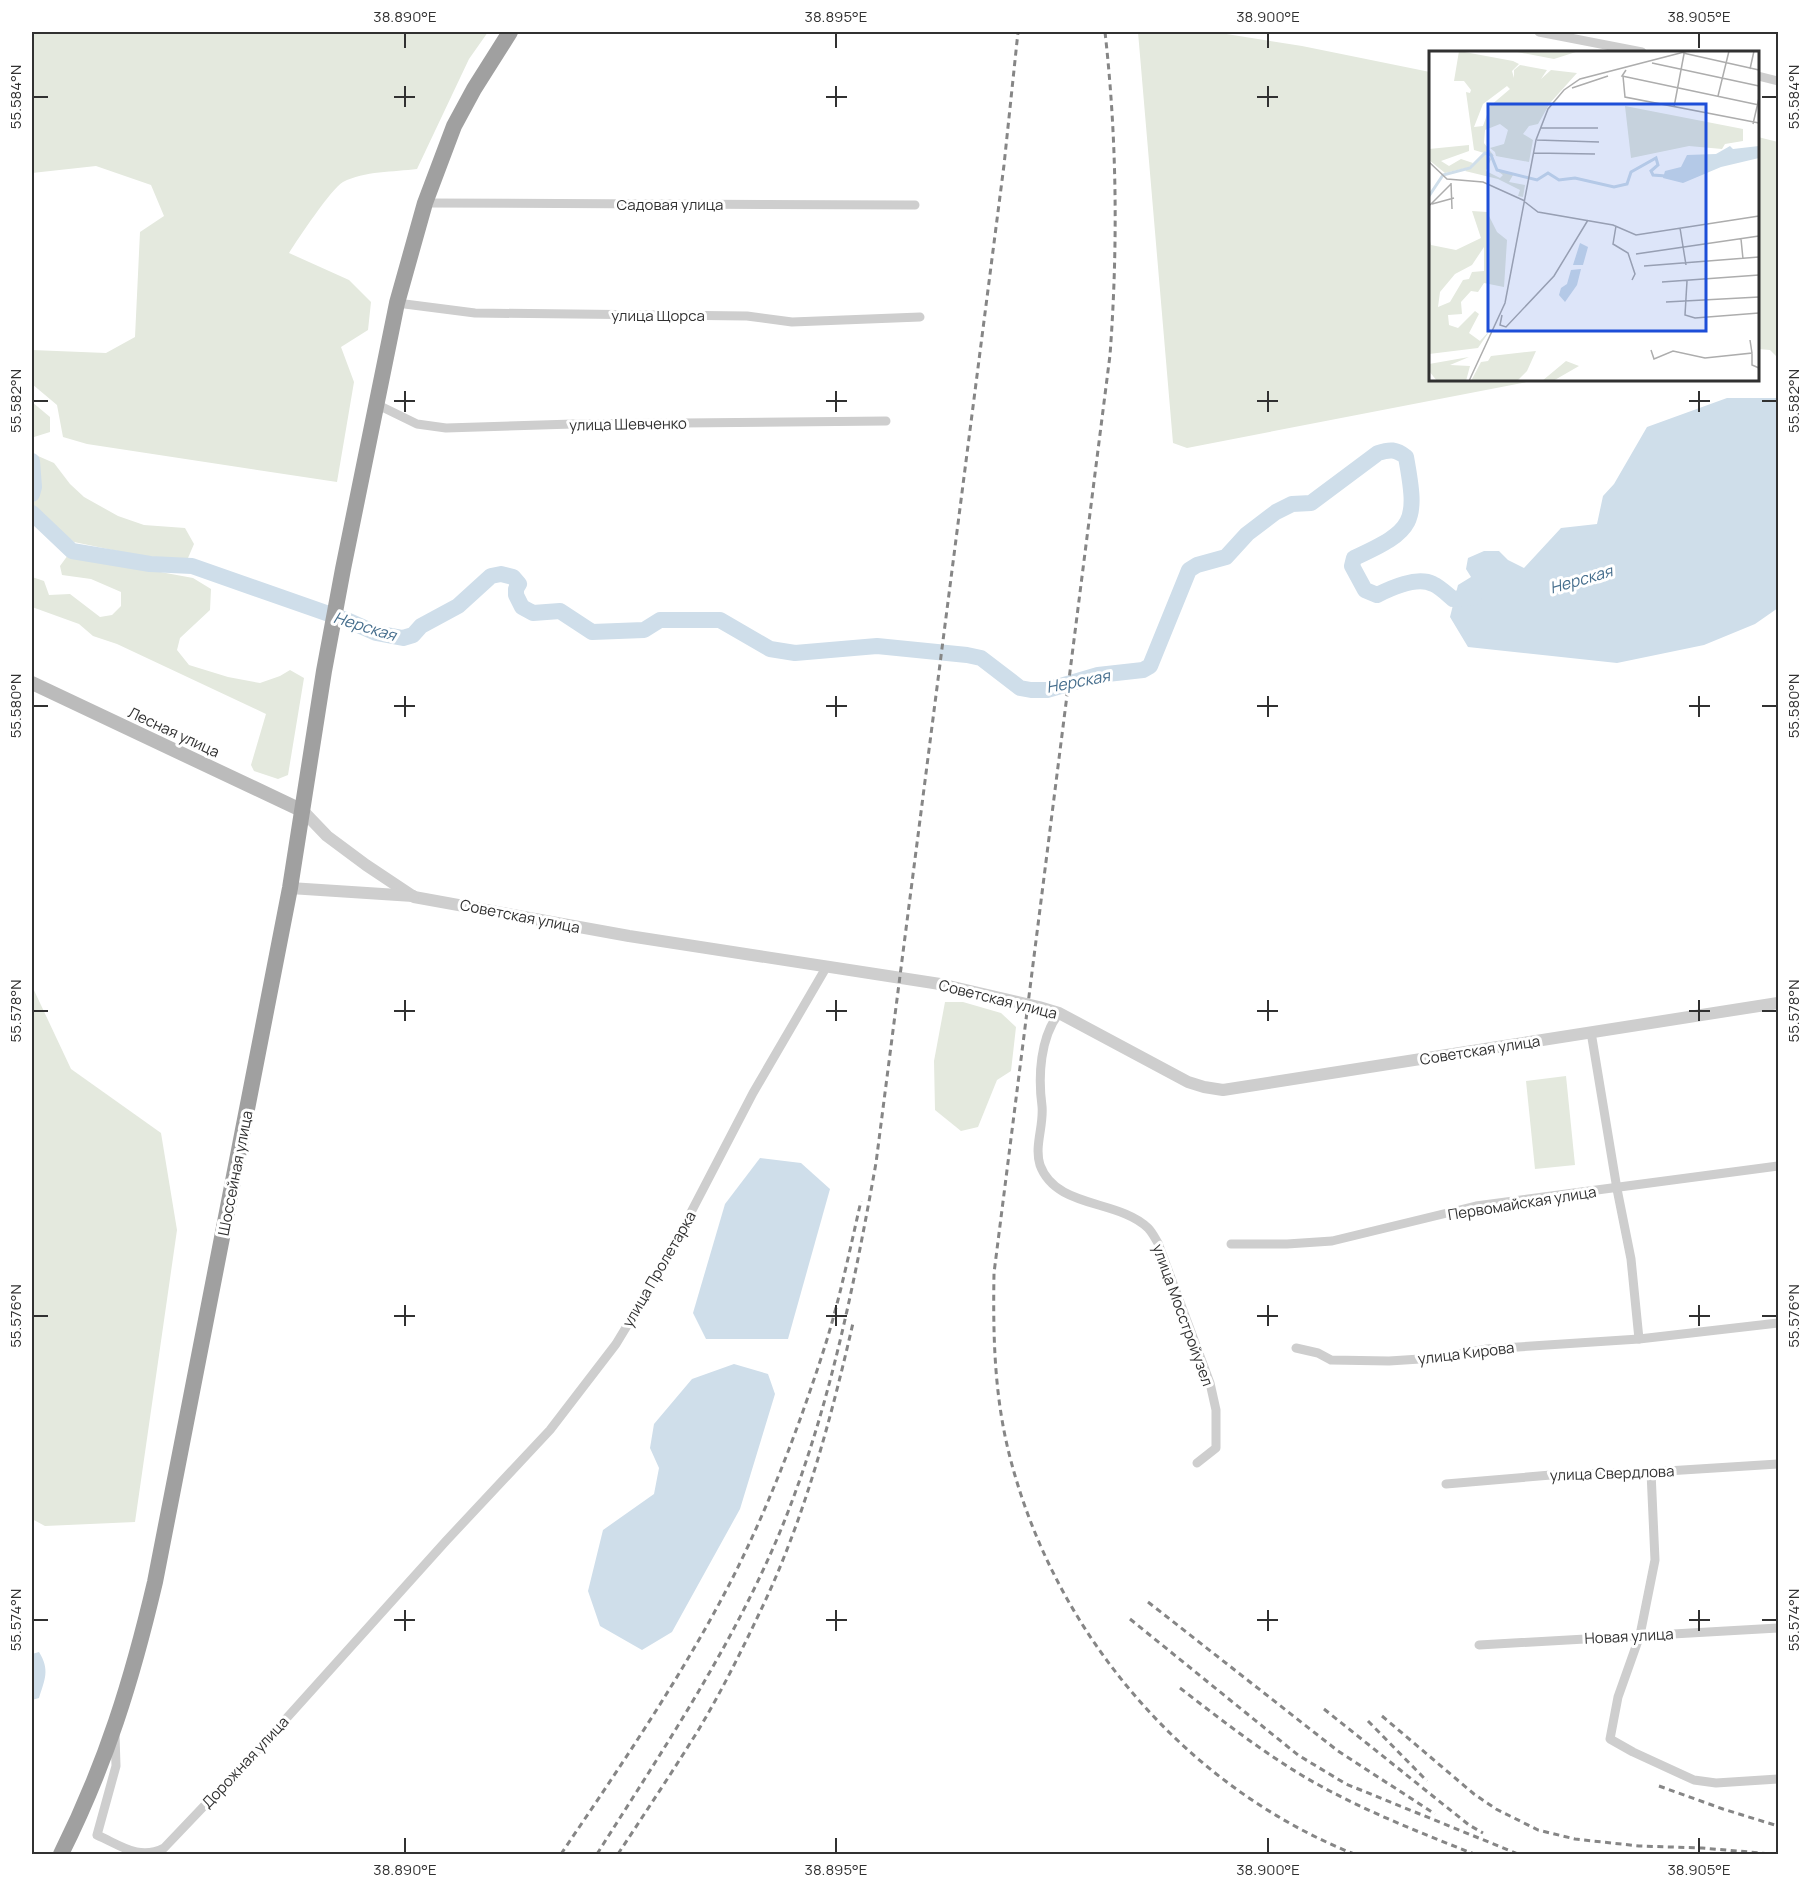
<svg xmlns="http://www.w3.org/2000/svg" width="1810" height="1886" font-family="Manrope,sans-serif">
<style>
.green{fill:#e4e9de}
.water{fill:#cfdeea}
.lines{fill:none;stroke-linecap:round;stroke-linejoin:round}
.river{stroke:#cfdeea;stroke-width:16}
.minor{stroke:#cecece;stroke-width:9}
.tertiary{stroke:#cecece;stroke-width:12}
.secondary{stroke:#bbb;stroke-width:14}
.trunk{stroke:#a0a0a0;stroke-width:16}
.rail{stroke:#868686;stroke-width:3;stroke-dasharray:6 4.5;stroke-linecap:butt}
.ticks{fill:none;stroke:#313131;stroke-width:2}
.labels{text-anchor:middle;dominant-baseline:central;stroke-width:6;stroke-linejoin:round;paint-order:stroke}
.street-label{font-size:15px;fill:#313131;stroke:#fff}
.water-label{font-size:16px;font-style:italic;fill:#466e8d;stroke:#fff}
.inset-river{fill:none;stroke:#cfdeea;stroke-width:3}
.inset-road{fill:none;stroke:#adadad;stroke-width:1.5}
.view{fill:#1d4ed8;fill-opacity:0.15;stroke:#1d4ed8;stroke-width:3}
.inset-edge{fill:none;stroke:#313131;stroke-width:3}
.neatline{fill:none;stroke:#313131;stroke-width:2}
.ticks-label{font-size:15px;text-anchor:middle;fill:#313131}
</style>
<rect width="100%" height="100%" fill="#fff"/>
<g class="green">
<path d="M32,32H488L469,59L417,169C394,172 364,171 343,182C331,189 298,239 289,253L349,280L371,302L368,330L341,347L354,382L337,482L87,444L63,437L57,405L32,384V350L106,353L135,337L140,232L164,216L151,185L96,166L32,173Z"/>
<polygon points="1138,32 1214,32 1302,46 1430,72 1430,380 1537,380 1187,448 1173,443"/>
<polygon points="1758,137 1778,142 1778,358 1770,350 1758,349"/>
<polygon points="32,402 50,417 50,432 34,437 32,435"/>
<polygon points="38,456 54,463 70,484 84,497 118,516 144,525 185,528 194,544 188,558 156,559 74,542 38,513 33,504 40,490"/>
<polygon points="68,555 193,578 211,589 210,610 180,638 177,650 189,665 228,677 260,683 280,676 290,670 304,678 288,775 278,779 254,771 251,765 266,714 117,644 93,636 79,624 32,607 32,577 44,581 49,595 70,594 100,617 112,615 121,606 121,592 91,579 62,575 60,566"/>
<polygon points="32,986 71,1069 161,1133 177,1230 135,1522 45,1526 32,1519"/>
<polygon points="945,1002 963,1002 1001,1013 1016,1027 1011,1071 997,1080 978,1127 961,1131 935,1110 934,1061"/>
<polygon points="1566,1076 1575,1165 1535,1169 1526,1081"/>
</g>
<g class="water">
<polygon points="1727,398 1778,398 1778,608 1755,624 1704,645 1617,663 1468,647 1450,617 1458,585 1471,577 1466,569 1468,558 1484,551 1499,551 1508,560 1524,568 1561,528 1597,524 1603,496 1614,484 1647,427"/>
<polygon points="760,1158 801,1163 830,1189 788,1339 706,1339 693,1313 725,1204"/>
<polygon points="734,1364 768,1374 775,1394 740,1509 672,1632 642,1650 600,1626 588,1591 603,1530 654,1494 659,1468 650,1448 654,1424 692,1379"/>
<path d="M39,1652C50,1670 45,1679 39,1698L32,1700V1654Z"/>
</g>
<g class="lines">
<g class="river">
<polyline points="32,461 34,487 32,494"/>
<path d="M32,513L72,551L150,564L192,566L349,621L376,633L403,638L413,635L421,626L458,606L491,576L501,574L513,577L519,584L516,589V595L522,607L533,613L560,611L592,632L644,630L660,620H720L770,649L795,653L877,646L967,655L981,658L1020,688L1031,690H1047L1098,675L1143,670L1150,666L1189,570L1197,565L1226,557L1247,534L1276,512L1292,504L1311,503L1378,453C1390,449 1396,449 1406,457C1418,523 1415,530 1354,558L1352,566L1365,590L1377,595C1391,588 1417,576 1433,584C1440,587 1447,594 1453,599L1474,597"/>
</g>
<g class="minor">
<polyline points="1539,32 1642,52"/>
<polyline points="1758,76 1778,81"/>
<polyline points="425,203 915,205"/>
<polyline points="397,303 475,313 747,316 792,322 920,317"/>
<polyline points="376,404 417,424 446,428 573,424 886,421"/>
<path d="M1059,1013C1040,1038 1038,1076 1042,1106C1044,1126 1034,1146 1040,1165C1056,1209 1118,1199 1148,1228C1152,1232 1155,1238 1158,1243L1210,1383L1216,1410V1448L1197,1463"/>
<polyline points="1591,1032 1617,1189 1631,1259 1639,1339"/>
<polyline points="1231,1244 1287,1244 1332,1241 1476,1206 1778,1166"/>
<polyline points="1296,1348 1318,1353 1331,1360 1389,1361 1436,1358 1487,1349 1639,1339 1778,1323"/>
<polyline points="1651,1472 1655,1560 1640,1635 1618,1697 1610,1739 1633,1752 1694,1780 1716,1783 1778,1779"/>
<polyline points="1446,1484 1551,1475 1651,1472 1778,1464"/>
<polyline points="1479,1645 1778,1628"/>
<path d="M115,1735L116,1766L97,1835C120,1845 139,1861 164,1848L266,1741L446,1541L550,1430L616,1344L662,1268L753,1093L827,966"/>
</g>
<g class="tertiary">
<polyline points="303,811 327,836 366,865 414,897 629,936 940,984 1039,1007 1059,1013 1188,1082 1204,1087 1223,1090 1778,1003"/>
<polyline points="290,888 413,896"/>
</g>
<polyline class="secondary" points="32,683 303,811"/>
<path class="trunk" d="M61,1854C106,1764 132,1680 155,1582L290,888L324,671L343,569L397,303L425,203L454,126L474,89L510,32"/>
<g class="rail">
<path d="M1105,32C1117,139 1118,247 1110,355L994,1273C993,1331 994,1388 1007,1445C1049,1626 1181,1785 1354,1854"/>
<polyline points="1148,1602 1338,1751 1435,1814"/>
<polyline points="1130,1619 1298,1755 1346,1784 1518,1854"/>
<path d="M1180,1688C1220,1719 1260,1750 1303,1776C1357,1808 1416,1831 1474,1854"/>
<polyline points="1324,1709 1469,1825 1483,1833"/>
<polyline points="1382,1716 1474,1794 1496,1809 1538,1830 1575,1839 1639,1846 1702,1848 1772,1854"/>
<polyline points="1368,1721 1427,1781"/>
<polyline points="1659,1786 1723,1809 1778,1826"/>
<path d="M561,1854C620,1767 680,1679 729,1585C768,1509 799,1427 825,1346C840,1298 850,1249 861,1201"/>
<path d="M597,1854C664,1748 734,1644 782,1527C829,1411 854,1286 876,1163L1004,165L1018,32"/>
<path d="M618,1854C645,1813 673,1771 699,1729C721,1692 740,1654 758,1616C803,1524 830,1423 853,1323"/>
</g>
</g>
<path class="ticks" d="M405,33V48M836,33V48M1268,33V48M1699,33V48M405,86V107M836,86V107M1268,86V107M33,97H48M394,97H415M826,97H847M1257,97H1278M1762,97H1777M405,391V412M836,391V412M1268,391V412M1699,391V412M33,401H48M394,401H415M826,401H847M1257,401H1278M1689,401H1710M1762,401H1777M405,696V717M836,696V717M1268,696V717M1699,696V717M33,706H48M394,706H415M826,706H847M1257,706H1278M1689,706H1710M1762,706H1777M405,1000V1021M836,1000V1021M1268,1000V1021M1699,1000V1021M33,1011H48M394,1011H415M826,1011H847M1257,1011H1278M1689,1011H1710M1762,1011H1777M405,1305V1326M836,1305V1326M1268,1305V1326M1699,1305V1326M33,1316H48M394,1316H415M826,1316H847M1257,1316H1278M1689,1316H1710M1762,1316H1777M405,1610V1631M836,1610V1631M1268,1610V1631M1699,1610V1631M33,1620H48M394,1620H415M826,1620H847M1257,1620H1278M1689,1620H1710M1762,1620H1777M405,1838V1853M836,1838V1853M1268,1838V1853M1699,1838V1853"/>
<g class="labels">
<g class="street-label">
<text x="670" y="204">Садовая улица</text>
<text x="658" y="315">улица Щорса</text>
<text transform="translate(628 424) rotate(-1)">улица Шевченко</text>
<text transform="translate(174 732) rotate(25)">Лесная улица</text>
<text transform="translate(520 916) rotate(11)">Советская улица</text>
<text transform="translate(998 999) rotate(14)">Советская улица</text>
<text transform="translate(1480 1050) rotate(-9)">Советская улица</text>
<text transform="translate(235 1173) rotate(-79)">Шоссейная улица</text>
<text transform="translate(1522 1203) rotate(-9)">Первомайская улица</text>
<text transform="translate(659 1269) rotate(-60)">улица Пролетарка</text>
<text transform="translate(1183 1315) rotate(70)">улица Мосстройузел</text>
<text transform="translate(1466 1353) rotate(-7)">улица Кирова</text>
<text transform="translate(1612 1473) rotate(-2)">улица Свердлова</text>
<text transform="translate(1629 1636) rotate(-3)">Новая улица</text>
<text transform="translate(245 1762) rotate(-47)">Дорожная улица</text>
</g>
<g class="water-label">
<text transform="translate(1581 579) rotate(-16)">Нерская</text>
<text transform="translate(365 626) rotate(17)">Нерская</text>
<text transform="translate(1078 681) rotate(-11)">Нерская</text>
</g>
</g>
<g transform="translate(1429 51)">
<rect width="330" height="330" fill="#fff"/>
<path d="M30,0L84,10L90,13L83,20L85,27V19L91,14L118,19L112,28L122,19L148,22L121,52L109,73L100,75L94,83L104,89L100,111L67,105L66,101L61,97L75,93L79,79L71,73L56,79L55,92L65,105L45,99L37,41L41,42L42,39L35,30H25ZM78,35L81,38L61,55L54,75L45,76L54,53ZM83,0H150L125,8ZM196,55L314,78V90L296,93L293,98L260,95L202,107ZM40,94V100L12,110L20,115L32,108L44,112L41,116L16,122L0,109V98ZM56,102L62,108L57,120L71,127L74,124L67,119L84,124L80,131L96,134L94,146L89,145L91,139L69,128L36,120ZM43,160L58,161L68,181L78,189L75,236L55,232L49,241L42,240L32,251L33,263L19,264L20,274L29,277L46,260L50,263L40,282L51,290L62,278L49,297L0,303V186L2,194L27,199L52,187ZM55,196V220L43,221L40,228L34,229L21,251L9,256L11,241L26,223L43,214ZM107,300L98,320L88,330H42L52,311L59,310L62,305ZM40,306L21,314L41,315L37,330H8L0,320V313ZM137,310L150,315L124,330H113Z" fill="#e4e9de" fill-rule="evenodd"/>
<path d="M301,95L304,98L330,95V107L292,116L254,132L234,127L236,120L252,116L258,104L287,103ZM151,192L159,196L154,214H144ZM152,218L148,234L136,251L130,244L132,237L138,233L142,219Z" fill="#cfdeea"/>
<path class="inset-river" d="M0,145L14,124L41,117L56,102L62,104L68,119L108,129L119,122L130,129L146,127L185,136L198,133L202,121L227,107L229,114L222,120L224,124L237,125"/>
<path class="inset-road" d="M254,2L330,19M223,12L330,35M321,18L325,0M197,19L193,25L330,54M194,25L196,46L330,72M143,37L179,25M289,45L300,0M245,56L255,3M324,73L330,47M111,77H169M108,89L170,91M105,102L166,103M0,111L18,128L54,131L96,150M22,132L23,158M96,151L109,161L184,174L207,184L330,165M3,153L25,147M1,154L22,133M187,175L184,193L199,202L206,223L203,229M251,177L257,214M312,188L314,208M207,203L330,185M215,215L330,206M258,230L256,264L266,267L330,262M233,231L330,224M237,251L330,246M73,264L71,274L77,276L125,225L159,169M222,299L225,308L244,300L276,307L323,302L321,289M323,302V314L330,317M40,330L76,252L107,89L119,58L135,39L151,28L259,0"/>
<path class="view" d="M59,53H277V280H59Z"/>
<rect width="330" height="330" class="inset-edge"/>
</g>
<rect width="1810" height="1886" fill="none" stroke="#ffffff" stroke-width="66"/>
<rect x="33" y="33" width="1744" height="1820" class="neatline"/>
<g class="ticks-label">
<text x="405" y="22">38.890°E</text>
<text x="836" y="22">38.895°E</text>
<text x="1268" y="22">38.900°E</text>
<text x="1699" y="22">38.905°E</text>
<text transform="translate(16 97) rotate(-90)" y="5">55.584°N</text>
<text transform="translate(1794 97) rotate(-90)" y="5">55.584°N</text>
<text transform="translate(16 401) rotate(-90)" y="5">55.582°N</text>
<text transform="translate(1794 401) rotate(-90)" y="5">55.582°N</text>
<text transform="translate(16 706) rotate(-90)" y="5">55.580°N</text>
<text transform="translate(1794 706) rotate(-90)" y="5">55.580°N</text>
<text transform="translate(16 1011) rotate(-90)" y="5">55.578°N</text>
<text transform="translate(1794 1011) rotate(-90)" y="5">55.578°N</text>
<text transform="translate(16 1316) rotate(-90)" y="5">55.576°N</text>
<text transform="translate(1794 1316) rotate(-90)" y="5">55.576°N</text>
<text transform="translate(16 1620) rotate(-90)" y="5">55.574°N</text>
<text transform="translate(1794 1620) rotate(-90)" y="5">55.574°N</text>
<text x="405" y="1875">38.890°E</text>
<text x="836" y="1875">38.895°E</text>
<text x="1268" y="1875">38.900°E</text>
<text x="1699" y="1875">38.905°E</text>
</g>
</svg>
